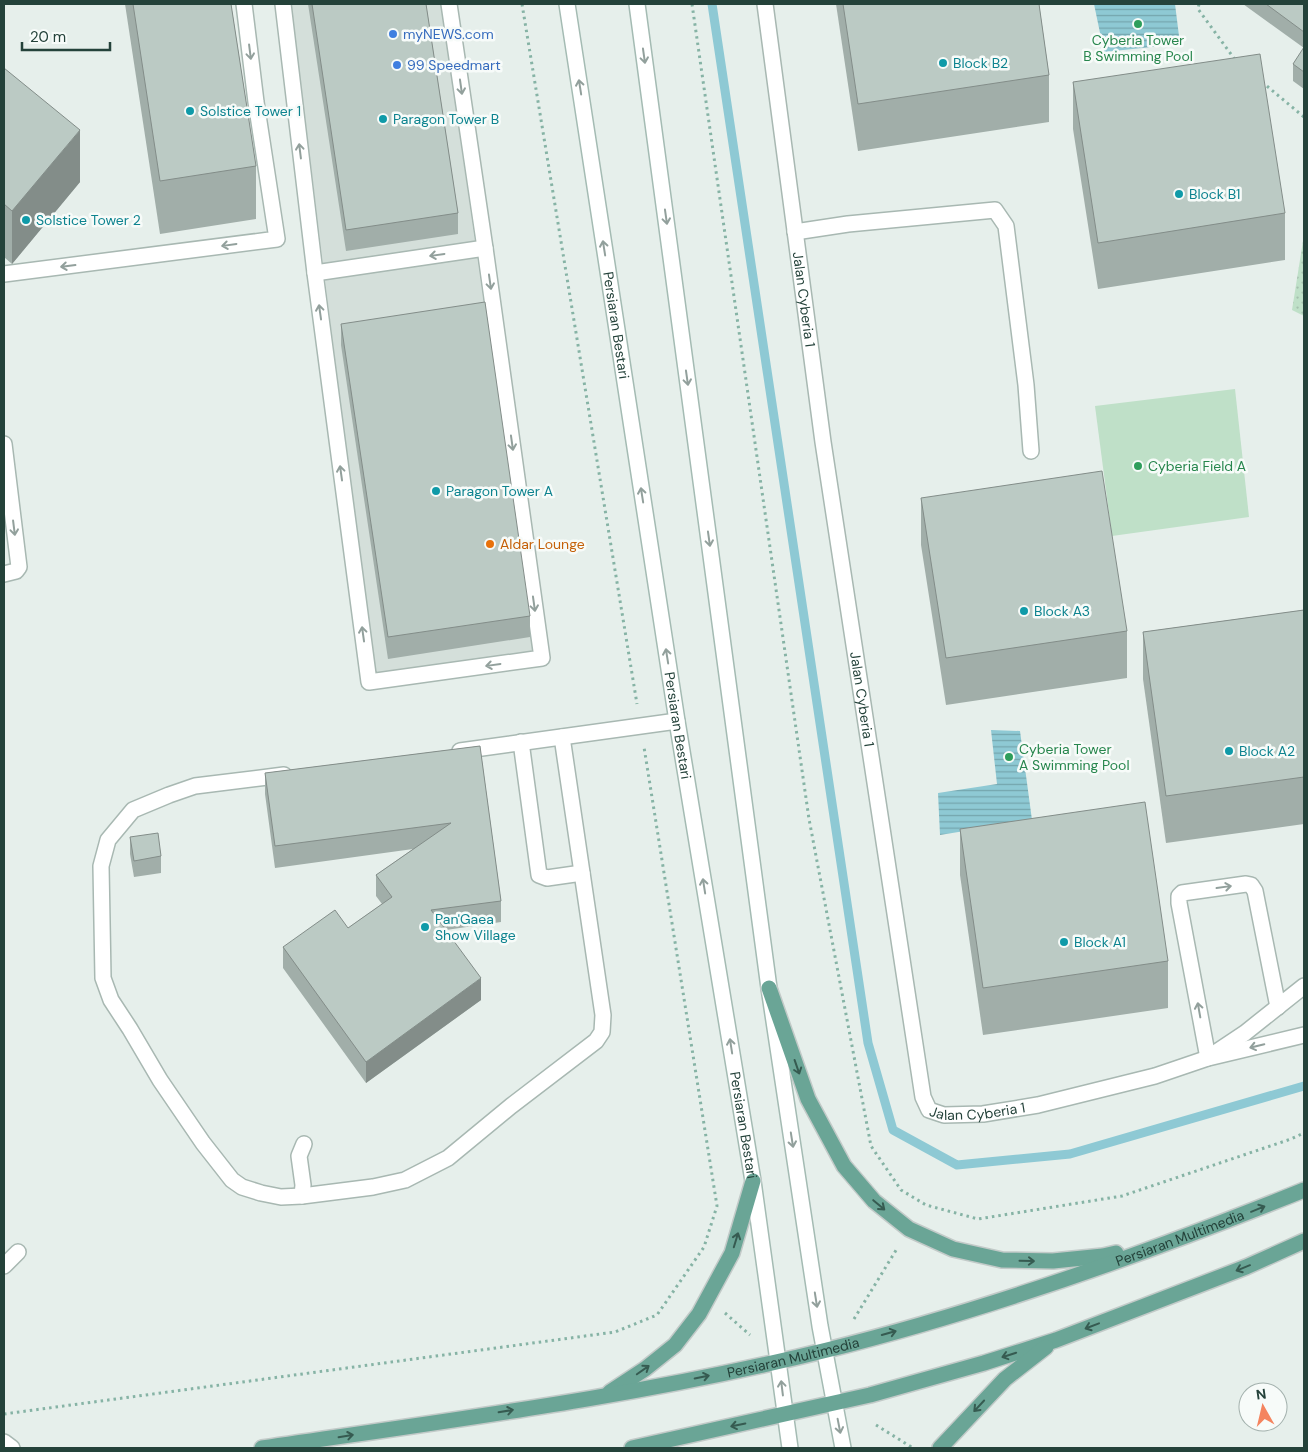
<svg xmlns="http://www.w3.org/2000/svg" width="1308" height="1452" font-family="'DM Sans',sans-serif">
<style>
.built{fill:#d4dfda}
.green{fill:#bfe0c8}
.park{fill:url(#park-dots)}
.water{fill:url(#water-rules)}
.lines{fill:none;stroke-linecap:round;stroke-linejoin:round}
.stream{stroke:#8ec9d4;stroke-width:9}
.service-casing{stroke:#a8b8b2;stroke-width:18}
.minor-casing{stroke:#a8b8b2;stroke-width:18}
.secondary-casing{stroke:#a4bbb3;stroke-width:18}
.primary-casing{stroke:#c2cac8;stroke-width:18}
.path{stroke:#86b3a5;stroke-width:3;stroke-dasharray:2.5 4;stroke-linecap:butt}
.service{stroke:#fff;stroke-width:15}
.minor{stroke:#fff;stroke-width:15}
.secondary{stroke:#fff;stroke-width:15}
.primary{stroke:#6aa596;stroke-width:15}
.wall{fill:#a1aea9}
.shaded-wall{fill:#838d89}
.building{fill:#bbcac4;stroke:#838d89}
.oneway{stroke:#92a09c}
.oneway2{stroke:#365b51}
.leisure-dot{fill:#2e9e5b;stroke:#f7fbf9;stroke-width:2}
.shop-dot{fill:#3f7fe0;stroke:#f7fbf9;stroke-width:2}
.culture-dot{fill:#0f9aa8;stroke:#f7fbf9;stroke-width:2}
.food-dot{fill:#e8710a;stroke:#f7fbf9;stroke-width:2}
.labels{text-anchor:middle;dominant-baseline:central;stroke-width:5;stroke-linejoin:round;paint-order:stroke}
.shop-label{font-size:14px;fill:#366cbe;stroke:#f7fbf9;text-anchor:start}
.leisure-label{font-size:14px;fill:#27864d;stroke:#f7fbf9;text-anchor:start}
.culture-label{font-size:14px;fill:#0d838f;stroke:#f7fbf9;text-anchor:start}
.street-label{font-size:14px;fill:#24423a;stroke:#f7fbf9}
.food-label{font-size:14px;fill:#c56008;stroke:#f7fbf9;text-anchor:start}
</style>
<defs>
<pattern id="park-dots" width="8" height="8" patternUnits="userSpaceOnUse" patternTransform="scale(1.25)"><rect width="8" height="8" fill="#bfe0c8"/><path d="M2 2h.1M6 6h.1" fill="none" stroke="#a4c1ad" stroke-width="1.8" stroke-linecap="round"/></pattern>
<pattern id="water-rules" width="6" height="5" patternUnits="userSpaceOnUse" patternTransform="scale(1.25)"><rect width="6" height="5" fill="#8ec9d4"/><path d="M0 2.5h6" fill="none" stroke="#74a5ad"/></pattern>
</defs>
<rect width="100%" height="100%" fill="#e6efeb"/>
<polygon class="built" points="291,4 441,4 533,651 374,675"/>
<polygon class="green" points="1235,389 1249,517 1112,536 1095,406"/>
<polygon class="park" points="1304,142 1304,316 1292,310 1303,241"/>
<g class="water">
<polygon points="1094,4 1175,4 1180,44 1104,52"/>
<polygon points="991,730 1020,731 1032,820 940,835 938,793 997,784"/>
</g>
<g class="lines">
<polyline class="stream" points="712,4 868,1043 893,1130 957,1165 1070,1154 1304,1086"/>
<g class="service-casing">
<g id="service">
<polyline points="283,4 315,273 369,682 542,658 485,248 449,4"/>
<polyline points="795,232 848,224 995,210 1006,226 1026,385 1031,451"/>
<polyline points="315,273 485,248"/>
<polyline points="4,274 277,239 256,102 244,4"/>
<polyline points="4,444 19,567 16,571 4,574"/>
<polyline points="521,742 539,875 547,878 582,873"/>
<polyline points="460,751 677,721"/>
<polyline points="284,775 195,786 169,795 133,810 108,840 101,866 103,978 111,1000 130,1029 160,1080 203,1143 232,1180 242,1187 261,1193 281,1197 302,1196 373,1187 405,1180 448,1158 511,1106 596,1041 602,1032 603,1015 562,737"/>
<polyline points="1208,1058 1179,903 1179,896 1182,893 1246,884 1251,885 1255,891 1278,1007"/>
<polyline points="302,1196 303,1185 299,1156 304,1144"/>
</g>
</g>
<g class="minor-casing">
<g id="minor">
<path id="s1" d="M765,4L823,442L923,1097L929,1110L944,1115L983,1114L1038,1105L1155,1076L1208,1058L1304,1035"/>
<polyline points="1215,1053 1245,1033 1304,986"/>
<polyline points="4,1266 18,1252"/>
<polyline points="4,1442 12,1448"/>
</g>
</g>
<g class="secondary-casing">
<g id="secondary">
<path id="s2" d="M567,4L677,721L753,1181L790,1448"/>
<polyline points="637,4 769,988 820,1326 843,1448"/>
</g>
</g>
<g class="primary-casing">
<g id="primary">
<polyline points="769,988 808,1099 844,1166 874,1201 909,1229 953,1249 1002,1260 1053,1261 1103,1256 1116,1253"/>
<polyline points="610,1392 645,1369 675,1345 699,1314 732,1253 753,1181"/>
<path id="s3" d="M262,1448C451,1420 642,1396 827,1350C988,1310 1150,1252 1304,1190"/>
<polyline points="632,1448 870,1395 984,1363 1056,1340 1246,1267 1304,1241"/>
<polyline points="940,1448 1005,1379 1046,1347"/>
</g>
</g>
<g class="path">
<polyline points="522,4 637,704"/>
<polyline points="692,4 809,819 871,1146 901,1190 926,1205 978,1219 1122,1196 1291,1139 1304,1133"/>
<polyline points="1199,4 1198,9 1236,61"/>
<polyline points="1262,82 1304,117"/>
<polyline points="725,1313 750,1335"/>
<polyline points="854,1319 898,1247"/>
<polyline points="4,1414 615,1332 657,1315 704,1247 717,1206 644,747"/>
<polyline points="876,1425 913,1448"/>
</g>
<use href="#service" class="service"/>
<use href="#minor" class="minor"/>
<use href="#secondary" class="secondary"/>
<use href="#primary" class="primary"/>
</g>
<g class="wall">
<polygon points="125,4 231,4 256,166 256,219 160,234"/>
<polygon points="308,4 426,4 458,213 458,234 346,251"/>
<polygon points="836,4 1039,4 1049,75 1049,122 858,151"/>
<polygon points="1243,4 1304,4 1304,89 1293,81 1293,64 1304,48"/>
<polygon points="4,68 80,182 12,264 4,257"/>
<polygon points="1073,82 1285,213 1285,260 1098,289 1073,129"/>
<polygon points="341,324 530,616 530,637 388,659 341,345"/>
<polygon points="921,498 1127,631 1127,678 946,705 921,545"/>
<polygon points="1304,610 1304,824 1166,843 1143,679 1143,632"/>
<polygon points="480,746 501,901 501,922 446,930 481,1000 366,1083 283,968 283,947 348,928 382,904 376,896 376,875 413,849 275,868 265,794 265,773"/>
<polygon points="960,829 1168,961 1168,1008 983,1035 960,875"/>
<polygon points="130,837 161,856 161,873 134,877 130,854"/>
</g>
<g class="shaded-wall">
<polygon points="80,130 80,182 12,264 12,211"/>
<polygon points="481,978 481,1000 366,1083 366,1062"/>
</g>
<g class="building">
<polygon points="133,4 231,4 256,166 160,181"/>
<polygon points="312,4 426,4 458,213 346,230"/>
<polygon points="843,4 1039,4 1049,75 858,104"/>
<polygon points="1266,4 1304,4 1304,32"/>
<polygon points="1304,47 1304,72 1293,64"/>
<polygon points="1260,54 1285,213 1098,243 1073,82"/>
<polygon points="4,68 80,130 12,211 4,204"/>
<polygon points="485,302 530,616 388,637 341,324"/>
<polygon points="1102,471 1127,631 946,658 921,498"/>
<polygon points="1304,610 1304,777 1166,796 1143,632"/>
<polygon points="480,746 501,901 431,910 481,978 366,1062 283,947 335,910 348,928 392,897 376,875 451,823 275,846 265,773"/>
<polygon points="1145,802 1168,961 983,988 960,829"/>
<polygon points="158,833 161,856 134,861 130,837"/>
</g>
<defs><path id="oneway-shaft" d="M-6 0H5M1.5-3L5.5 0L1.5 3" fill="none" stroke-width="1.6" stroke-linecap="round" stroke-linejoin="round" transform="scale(1.25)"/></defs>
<g class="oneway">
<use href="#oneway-shaft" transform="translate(250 52) rotate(83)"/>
<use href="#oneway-shaft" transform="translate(644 56) rotate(82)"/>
<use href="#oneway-shaft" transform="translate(461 87) rotate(82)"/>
<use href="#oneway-shaft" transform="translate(580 87) rotate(-99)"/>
<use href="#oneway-shaft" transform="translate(300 151) rotate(-97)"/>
<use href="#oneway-shaft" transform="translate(666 217) rotate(82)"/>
<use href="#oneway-shaft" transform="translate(229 245) rotate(172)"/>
<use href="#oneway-shaft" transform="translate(604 248) rotate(-99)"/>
<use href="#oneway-shaft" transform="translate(437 255) rotate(172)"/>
<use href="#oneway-shaft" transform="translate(68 266) rotate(173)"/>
<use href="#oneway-shaft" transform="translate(490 282) rotate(82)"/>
<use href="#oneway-shaft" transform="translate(320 312) rotate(-98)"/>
<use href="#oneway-shaft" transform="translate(687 378) rotate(82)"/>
<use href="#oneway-shaft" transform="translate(512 443) rotate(82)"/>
<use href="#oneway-shaft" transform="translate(341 473) rotate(-98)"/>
<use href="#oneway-shaft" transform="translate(642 495) rotate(-99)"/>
<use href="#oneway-shaft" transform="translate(14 528) rotate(83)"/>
<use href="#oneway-shaft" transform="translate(709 539) rotate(82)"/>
<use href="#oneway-shaft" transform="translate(534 604) rotate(82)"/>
<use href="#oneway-shaft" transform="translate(363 634) rotate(-98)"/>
<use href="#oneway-shaft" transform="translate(667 656) rotate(-99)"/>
<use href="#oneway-shaft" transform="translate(493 665) rotate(172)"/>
<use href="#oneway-shaft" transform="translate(704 886) rotate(-99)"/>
<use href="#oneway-shaft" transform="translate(1224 887) rotate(-8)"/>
<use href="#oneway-shaft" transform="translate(1199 1010) rotate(-100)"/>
<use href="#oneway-shaft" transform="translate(731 1046) rotate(-99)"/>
<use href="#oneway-shaft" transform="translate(1257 1046) rotate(167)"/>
<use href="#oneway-shaft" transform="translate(792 1140) rotate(81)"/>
<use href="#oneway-shaft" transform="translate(816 1300) rotate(81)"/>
<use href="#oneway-shaft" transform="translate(782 1388) rotate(-97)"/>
<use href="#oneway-shaft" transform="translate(839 1426) rotate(79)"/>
</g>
<g class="oneway2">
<use href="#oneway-shaft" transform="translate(797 1067) rotate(71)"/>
<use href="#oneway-shaft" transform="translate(879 1205) rotate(40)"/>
<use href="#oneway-shaft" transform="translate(1258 1209) rotate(-22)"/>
<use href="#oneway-shaft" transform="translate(736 1240) rotate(-73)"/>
<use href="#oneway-shaft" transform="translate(1027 1261) rotate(1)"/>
<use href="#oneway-shaft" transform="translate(1243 1268) rotate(158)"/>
<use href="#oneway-shaft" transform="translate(1092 1326) rotate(159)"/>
<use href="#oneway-shaft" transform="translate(889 1333) rotate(-16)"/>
<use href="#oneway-shaft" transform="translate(1009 1355) rotate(162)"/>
<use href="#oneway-shaft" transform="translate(643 1370) rotate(-35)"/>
<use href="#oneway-shaft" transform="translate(702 1377) rotate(-12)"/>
<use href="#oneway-shaft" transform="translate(979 1406) rotate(133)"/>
<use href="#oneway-shaft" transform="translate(506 1411) rotate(-9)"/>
<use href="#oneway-shaft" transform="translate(738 1425) rotate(168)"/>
<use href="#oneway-shaft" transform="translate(346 1436) rotate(-9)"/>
</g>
<g class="leisure-dot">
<circle cx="1138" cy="24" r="5"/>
<circle cx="1138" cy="466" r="5"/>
<circle cx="1009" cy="757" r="5"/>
</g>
<g class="shop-dot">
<circle cx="393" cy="34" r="5"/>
<circle cx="397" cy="65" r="5"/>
</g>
<g class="culture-dot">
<circle cx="943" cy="63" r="5"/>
<circle cx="190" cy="111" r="5"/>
<circle cx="383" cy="119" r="5"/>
<circle cx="1179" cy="194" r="5"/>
<circle cx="26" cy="220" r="5"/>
<circle cx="436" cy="491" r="5"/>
<circle cx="1024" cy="611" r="5"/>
<circle cx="1229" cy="751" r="5"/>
<circle cx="425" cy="927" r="5"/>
<circle cx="1064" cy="942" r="5"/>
</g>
<circle class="food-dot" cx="490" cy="544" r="5"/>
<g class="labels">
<g class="shop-label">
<text x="403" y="34">myNEWS.com</text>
<text x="407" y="65">99 Speedmart</text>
</g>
<g class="leisure-label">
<text x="1138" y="40" text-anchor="middle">Cyberia Tower<tspan x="1138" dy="16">B Swimming Pool</tspan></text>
<text x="1148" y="466">Cyberia Field A</text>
<text x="1019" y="749">Cyberia Tower<tspan x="1019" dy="16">A Swimming Pool</tspan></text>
</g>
<g class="culture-label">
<text x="953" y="63">Block B2</text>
<text x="200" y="111">Solstice Tower 1</text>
<text x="393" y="119">Paragon Tower B</text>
<text x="1189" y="194">Block B1</text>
<text x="36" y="220">Solstice Tower 2</text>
<text x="446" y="491">Paragon Tower A</text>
<text x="1034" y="611">Block A3</text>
<text x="1239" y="751">Block A2</text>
<text x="435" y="919">Pan'Gaea<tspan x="435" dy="16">Show Village</tspan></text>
<text x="1074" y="942">Block A1</text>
</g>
<g class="street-label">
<text stroke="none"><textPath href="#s1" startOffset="298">Jalan Cyberia 1</textPath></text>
<text stroke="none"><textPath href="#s2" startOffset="325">Persiaran Bestari</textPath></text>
<text stroke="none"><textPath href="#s1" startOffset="702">Jalan Cyberia 1</textPath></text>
<text stroke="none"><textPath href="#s2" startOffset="730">Persiaran Bestari</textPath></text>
<text stroke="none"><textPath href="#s1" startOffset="1168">Jalan Cyberia 1</textPath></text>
<text stroke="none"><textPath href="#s2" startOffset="1135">Persiaran Bestari</textPath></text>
<text stroke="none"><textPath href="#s3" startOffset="944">Persiaran Multimedia</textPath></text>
<text stroke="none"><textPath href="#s3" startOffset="539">Persiaran Multimedia</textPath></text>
</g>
<g class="food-label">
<text x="500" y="544">Aldar Lounge</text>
</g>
</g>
<rect width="1308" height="1452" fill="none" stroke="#24423a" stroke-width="10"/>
<g transform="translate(1263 1407) rotate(352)"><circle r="24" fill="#f7fbf9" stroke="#a3b1ad"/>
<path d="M0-4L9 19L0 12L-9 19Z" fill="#f4845f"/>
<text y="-8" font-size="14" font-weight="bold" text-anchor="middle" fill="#24423a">N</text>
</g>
<path d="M22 42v8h88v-8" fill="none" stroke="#24423a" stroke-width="2.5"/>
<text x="30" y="42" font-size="15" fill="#24423a" stroke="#f7fbf9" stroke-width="4" paint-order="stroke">20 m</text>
</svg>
